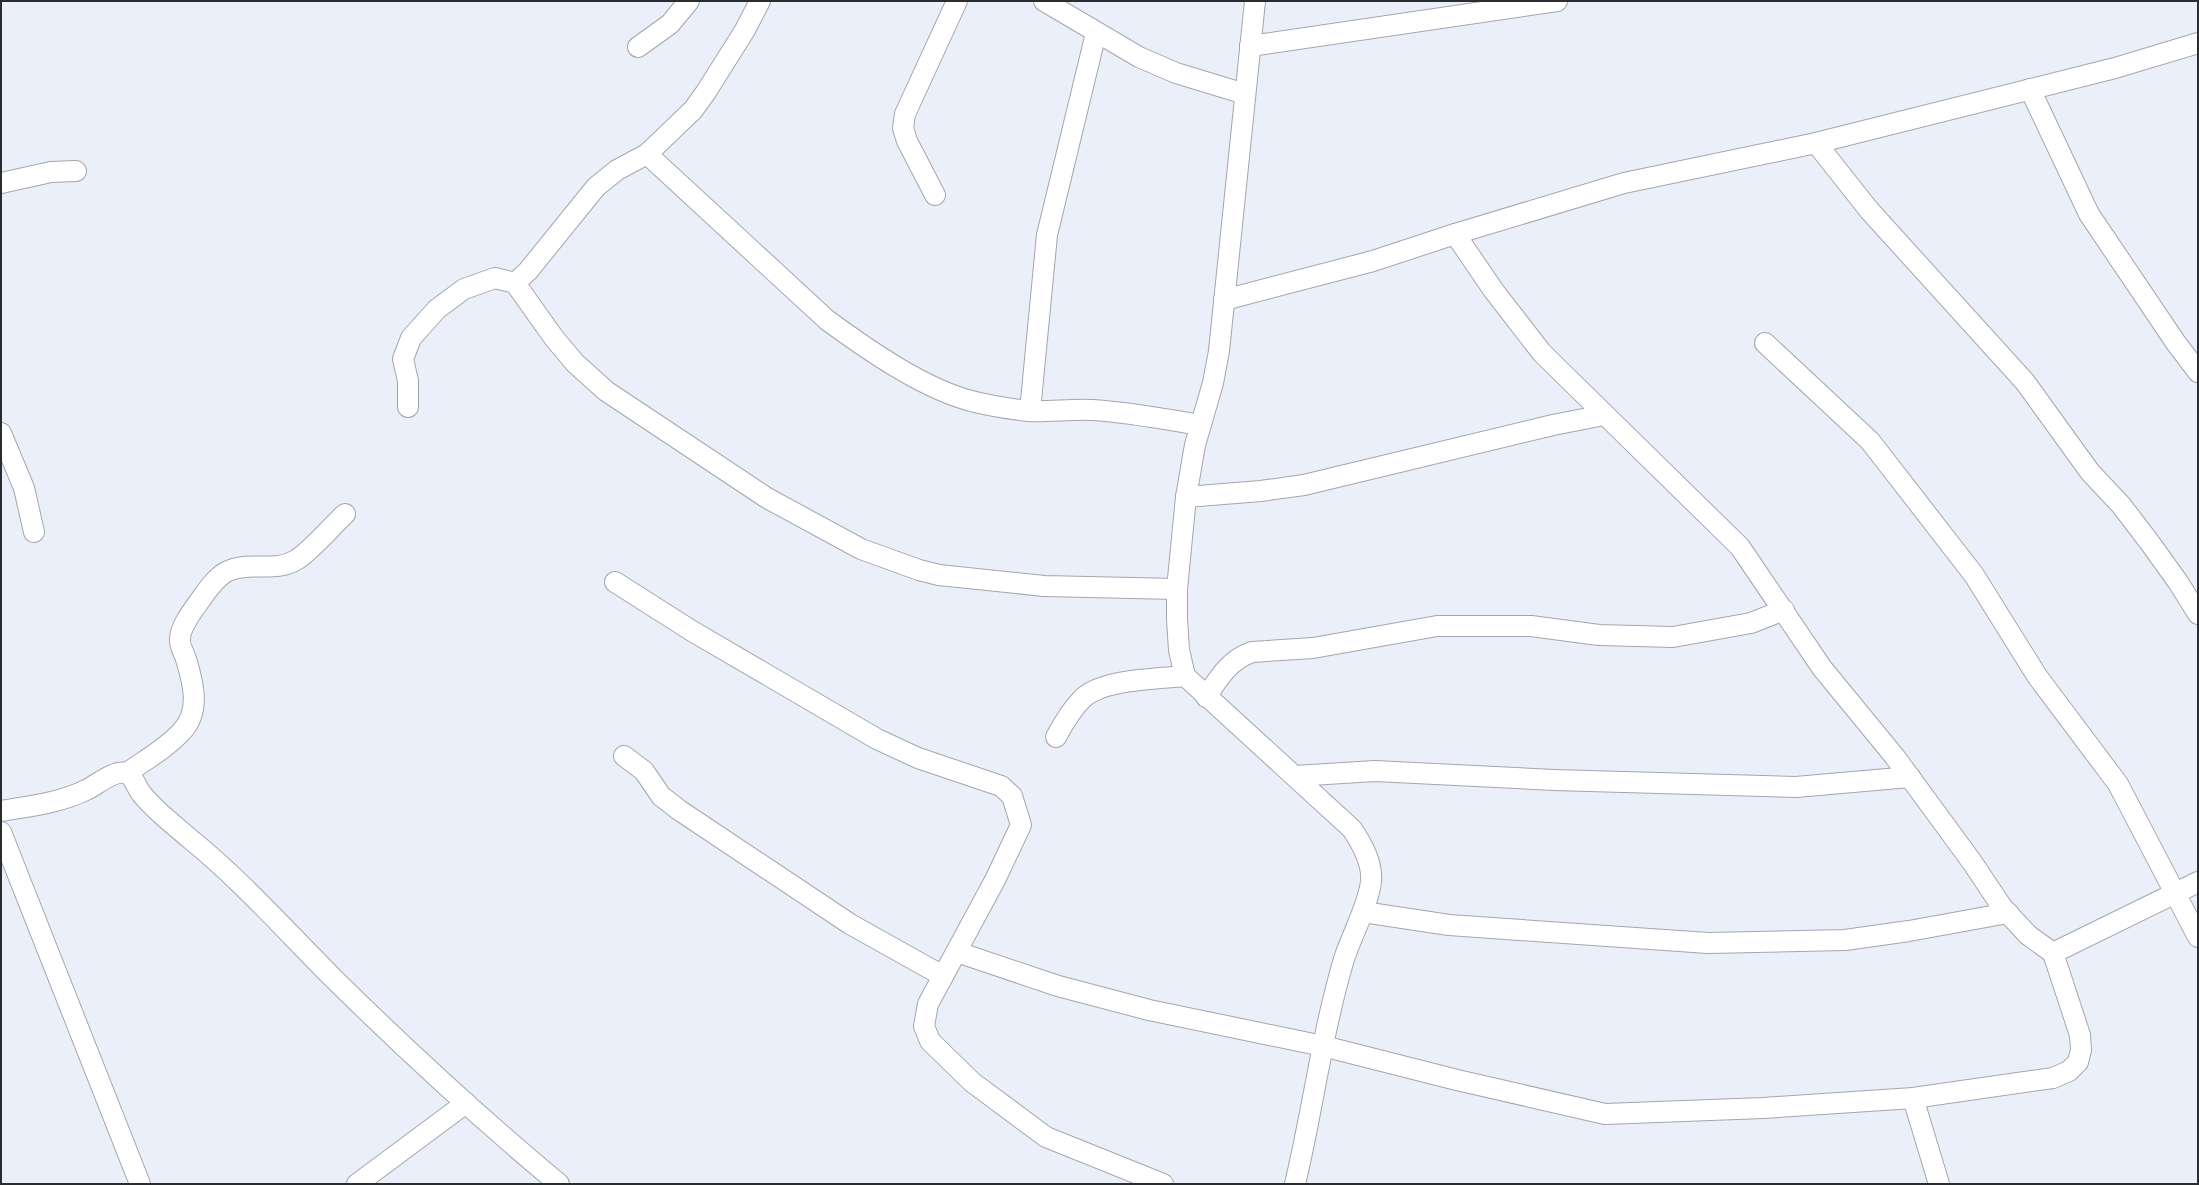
<svg xmlns="http://www.w3.org/2000/svg" width="2199" height="1185" font-family="Overpass,sans-serif">
<style>
.lines{fill:none;stroke-linecap:round;stroke-linejoin:round}
.minor-casing{stroke:#a2a7af;stroke-width:22}
.minor{stroke:#fff;stroke-width:20}
</style>
<rect width="100%" height="100%" fill="#eaeff9"/>
<g class="lines">
<g class="minor-casing">
<g id="minor">
<polyline points="1044,1 1139,57 1176,73 1245,94"/>
<path d="M1255,1L1219,351L1213,383L1195,445L1186,497L1177,589V619L1179,650L1185,676L1352,829C1362,844 1373,863 1371,882C1367,909 1352,934 1344,959C1322,1033 1313,1109 1295,1184"/>
<polyline points="1250,46 1557,1"/>
<polyline points="638,47 670,24 689,1"/>
<polyline points="2030,89 2089,214 2176,343 2198,372"/>
<polyline points="1816,143 1869,210 2025,382 2090,472 2121,505 2150,543 2178,582 2198,614"/>
<path d="M647,154L827,320C868,350 925,390 975,402C992,406 1011,409 1028,411C1049,412 1071,409 1092,410C1128,412 1164,419 1200,425"/>
<polyline points="1,183 51,172 76,171"/>
<polyline points="935,195 907,141 903,128 905,114 957,1"/>
<polyline points="515,283 528,271 596,187 617,170 647,154 693,110 706,92 745,30 760,1"/>
<polyline points="1224,300 1373,261 1455,234 1624,183 1816,143 2115,68 2198,43"/>
<polyline points="1765,343 1870,441 1974,575 2037,676 2118,784 2198,937"/>
<polyline points="408,407 408,381 403,359 411,338 437,309 464,289 495,278 515,283 554,338 575,363 606,391 767,498 861,549 919,570 939,575 1044,586 1177,589"/>
<polyline points="1030,411 1047,235 1096,33"/>
<polyline points="1,433 24,488 34,532"/>
<polyline points="1186,497 1261,491 1304,485 1553,425 1604,415"/>
<polyline points="615,582 692,631 877,739 918,758 1001,786 1012,796 1021,825 995,880 928,1004 924,1026 930,1041 972,1082 1046,1137 1163,1184"/>
<path d="M1206,697C1219,678 1229,660 1252,652L1313,648L1437,626H1531L1599,635L1673,637L1751,623L1784,610"/>
<path d="M1056,737C1063,724 1071,710 1082,699C1102,679 1157,679 1185,676"/>
<polyline points="624,756 644,771 661,796 679,810 850,924 943,976"/>
<path d="M127,773C145,760 167,748 182,731C201,711 193,682 186,659C184,653 179,645 180,639C180,626 194,609 201,599C208,589 217,576 228,571C250,561 275,573 296,560C310,552 332,526 345,514"/>
<polyline points="1295,776 1375,771 1554,780 1796,787 1910,777"/>
<path d="M1,811C29,806 60,803 86,790C97,785 113,770 126,773C134,776 136,787 141,793C154,810 173,824 189,838C241,880 286,931 334,979C406,1050 481,1119 559,1184"/>
<polyline points="1,832 140,1184"/>
<polyline points="1363,912 1449,925 1708,943 1845,940 1909,931 2008,913"/>
<polyline points="957,952 1058,986 1149,1010 1323,1046 1457,1080 1605,1114 1763,1108 1913,1098 2053,1078 2069,1071 2078,1062 2081,1050 2080,1035 2053,953 2028,935 2002,907 1972,862 1895,757 1822,668 1740,547 1542,353 1494,291 1455,234"/>
<polyline points="2053,953 2198,882"/>
<polyline points="1913,1098 1939,1184"/>
<polyline points="357,1184 466,1103"/>
</g>
</g>
<use href="#minor" class="minor"/>
</g>
<rect width="2199" height="1185" fill="none" stroke="#2a2c30" stroke-width="4"/>
</svg>
